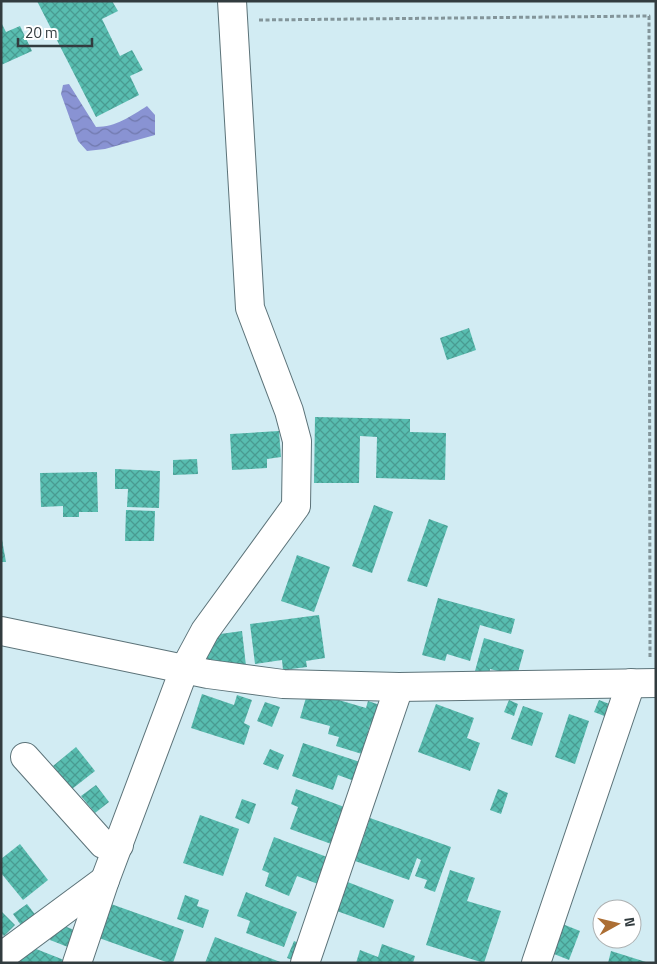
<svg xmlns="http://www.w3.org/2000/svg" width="657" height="964" font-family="'Titillium Web',sans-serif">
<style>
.water{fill:url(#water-waves)}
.building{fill:url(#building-cross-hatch)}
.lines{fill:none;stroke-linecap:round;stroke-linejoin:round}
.minor-casing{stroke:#5c7379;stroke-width:30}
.path{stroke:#83959a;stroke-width:3;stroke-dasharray:4 2.5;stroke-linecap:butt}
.minor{stroke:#fff;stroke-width:28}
</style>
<defs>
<pattern id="water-waves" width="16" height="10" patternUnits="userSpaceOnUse" patternTransform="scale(1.25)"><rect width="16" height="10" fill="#8993d3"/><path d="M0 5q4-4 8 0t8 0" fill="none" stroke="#7179ad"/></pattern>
<pattern id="building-cross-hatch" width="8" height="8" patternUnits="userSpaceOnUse" patternTransform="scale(1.25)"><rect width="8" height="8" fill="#58bdb0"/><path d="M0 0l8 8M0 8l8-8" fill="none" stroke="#499b91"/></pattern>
</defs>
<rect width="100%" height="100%" fill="#d2ecf3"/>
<path class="water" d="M69,84L96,127C116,127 131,116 147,106L155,115V135L105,149L87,151L78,141L61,94L63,85Z"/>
<g class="building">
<polygon points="37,1 112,1 118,11 102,19 120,56 132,50 143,70 130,76 139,95 96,117"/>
<polygon points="1,22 6,32 20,26 32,51 1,65"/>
<polygon points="469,328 476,350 447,360 440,338"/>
<polygon points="315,417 410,419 410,432 446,433 445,480 376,478 377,437 360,436 359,483 314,483"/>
<polygon points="279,431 281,457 267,459 267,468 232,470 230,434"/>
<polygon points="197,459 198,474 173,475 173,460"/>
<polygon points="115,469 160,471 159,508 127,507 128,489 115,489"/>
<polygon points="97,472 98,512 79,512 79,517 63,517 63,506 41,507 40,473"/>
<polygon points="374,505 393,512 372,573 352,566"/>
<polygon points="126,510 155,511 154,541 125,541"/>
<polygon points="429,519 448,526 427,587 407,581"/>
<polygon points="1,534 6,562 1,562"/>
<polygon points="297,555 330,567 314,612 281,601"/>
<polygon points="438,598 515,619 511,634 480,625 470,661 447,654 445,661 422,655"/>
<polygon points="319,615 325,658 306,661 307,667 283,670 282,660 255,664 250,624"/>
<polygon points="242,631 246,666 200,663 213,635"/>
<polygon points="484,638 524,650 517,676 490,669 489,676 475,671"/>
<polygon points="308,691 366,708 368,701 383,706 377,727 370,725 362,754 336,746 339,737 328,734 330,726 300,718"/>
<polygon points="202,694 234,705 237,695 252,700 244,723 250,726 244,745 191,728"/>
<polygon points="509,700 518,704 514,716 504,712"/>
<polygon points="599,700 612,705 607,717 594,712"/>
<polygon points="265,702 280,707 272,727 257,721"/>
<polygon points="436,704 474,718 467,738 480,743 470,771 418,752"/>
<polygon points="523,706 543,713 532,746 511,739"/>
<polygon points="569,714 589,721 575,764 555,757"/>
<polygon points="303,743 363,763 357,782 338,775 333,790 292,776"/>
<polygon points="76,747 95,771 72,789 53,766"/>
<polygon points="270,749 284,755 278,770 263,764"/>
<polygon points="96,785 109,802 95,813 81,796"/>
<polygon points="296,789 347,808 334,845 290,829 298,807 291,804"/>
<polygon points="498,789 508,793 501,814 490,810"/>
<polygon points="242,799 256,804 249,824 235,818"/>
<polygon points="200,815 239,829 223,876 183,863"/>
<polygon points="370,818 451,847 435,892 424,888 427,880 415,876 421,860 417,858 409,880 355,861"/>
<polygon points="274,837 327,857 318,884 297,876 289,896 265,886 269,873 262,870"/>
<polygon points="20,844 48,880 23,900 1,873 1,859"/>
<polygon points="450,870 475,878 467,901 501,911 484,963 426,945"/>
<polygon points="345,881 394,900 384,928 334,910"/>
<polygon points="246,892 297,912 284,947 246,933 250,921 237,916"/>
<polygon points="185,895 199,900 197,906 209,910 203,928 177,919"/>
<polygon points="27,904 37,917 23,928 13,914"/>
<polygon points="111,904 184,930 173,963 169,963 99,938"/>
<polygon points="1,911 15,925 4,936 1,933"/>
<polygon points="57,923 79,932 73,949 50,940"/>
<polygon points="560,923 580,931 569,960 549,952"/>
<polygon points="215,937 283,963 205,963"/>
<polygon points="294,941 301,944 295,961 287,958"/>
<polygon points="382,944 415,956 413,963 356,963 360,950 378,957"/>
<polygon points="26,945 64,960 63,963 19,963"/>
<polygon points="611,951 646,962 646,963 608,963"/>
</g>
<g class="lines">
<g class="minor-casing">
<g id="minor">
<polyline points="1,631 208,674 283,684 399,687 656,683"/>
<polyline points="25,757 103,844 119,845"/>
<polyline points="1,957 105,880"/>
<polyline points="77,963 105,880 184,670 205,631 296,506 297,441 289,411 250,308 232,1"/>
<polyline points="305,963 399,687"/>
<polyline points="536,963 631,683"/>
</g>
</g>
<polyline class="path" points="259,20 649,16 650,657"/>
<use href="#minor" class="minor"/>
</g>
<rect width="657" height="964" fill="none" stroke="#323c3f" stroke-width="5"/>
<g transform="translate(617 924) rotate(82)"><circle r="24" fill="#ffffff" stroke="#adb1b2"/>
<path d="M0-4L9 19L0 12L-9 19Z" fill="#ac6e33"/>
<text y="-8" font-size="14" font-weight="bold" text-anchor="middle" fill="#323c3f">N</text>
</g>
<path d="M18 38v8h74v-8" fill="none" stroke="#323c3f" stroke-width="2.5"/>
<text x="25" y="38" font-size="15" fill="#323c3f" stroke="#ffffff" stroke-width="4" paint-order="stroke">20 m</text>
</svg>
